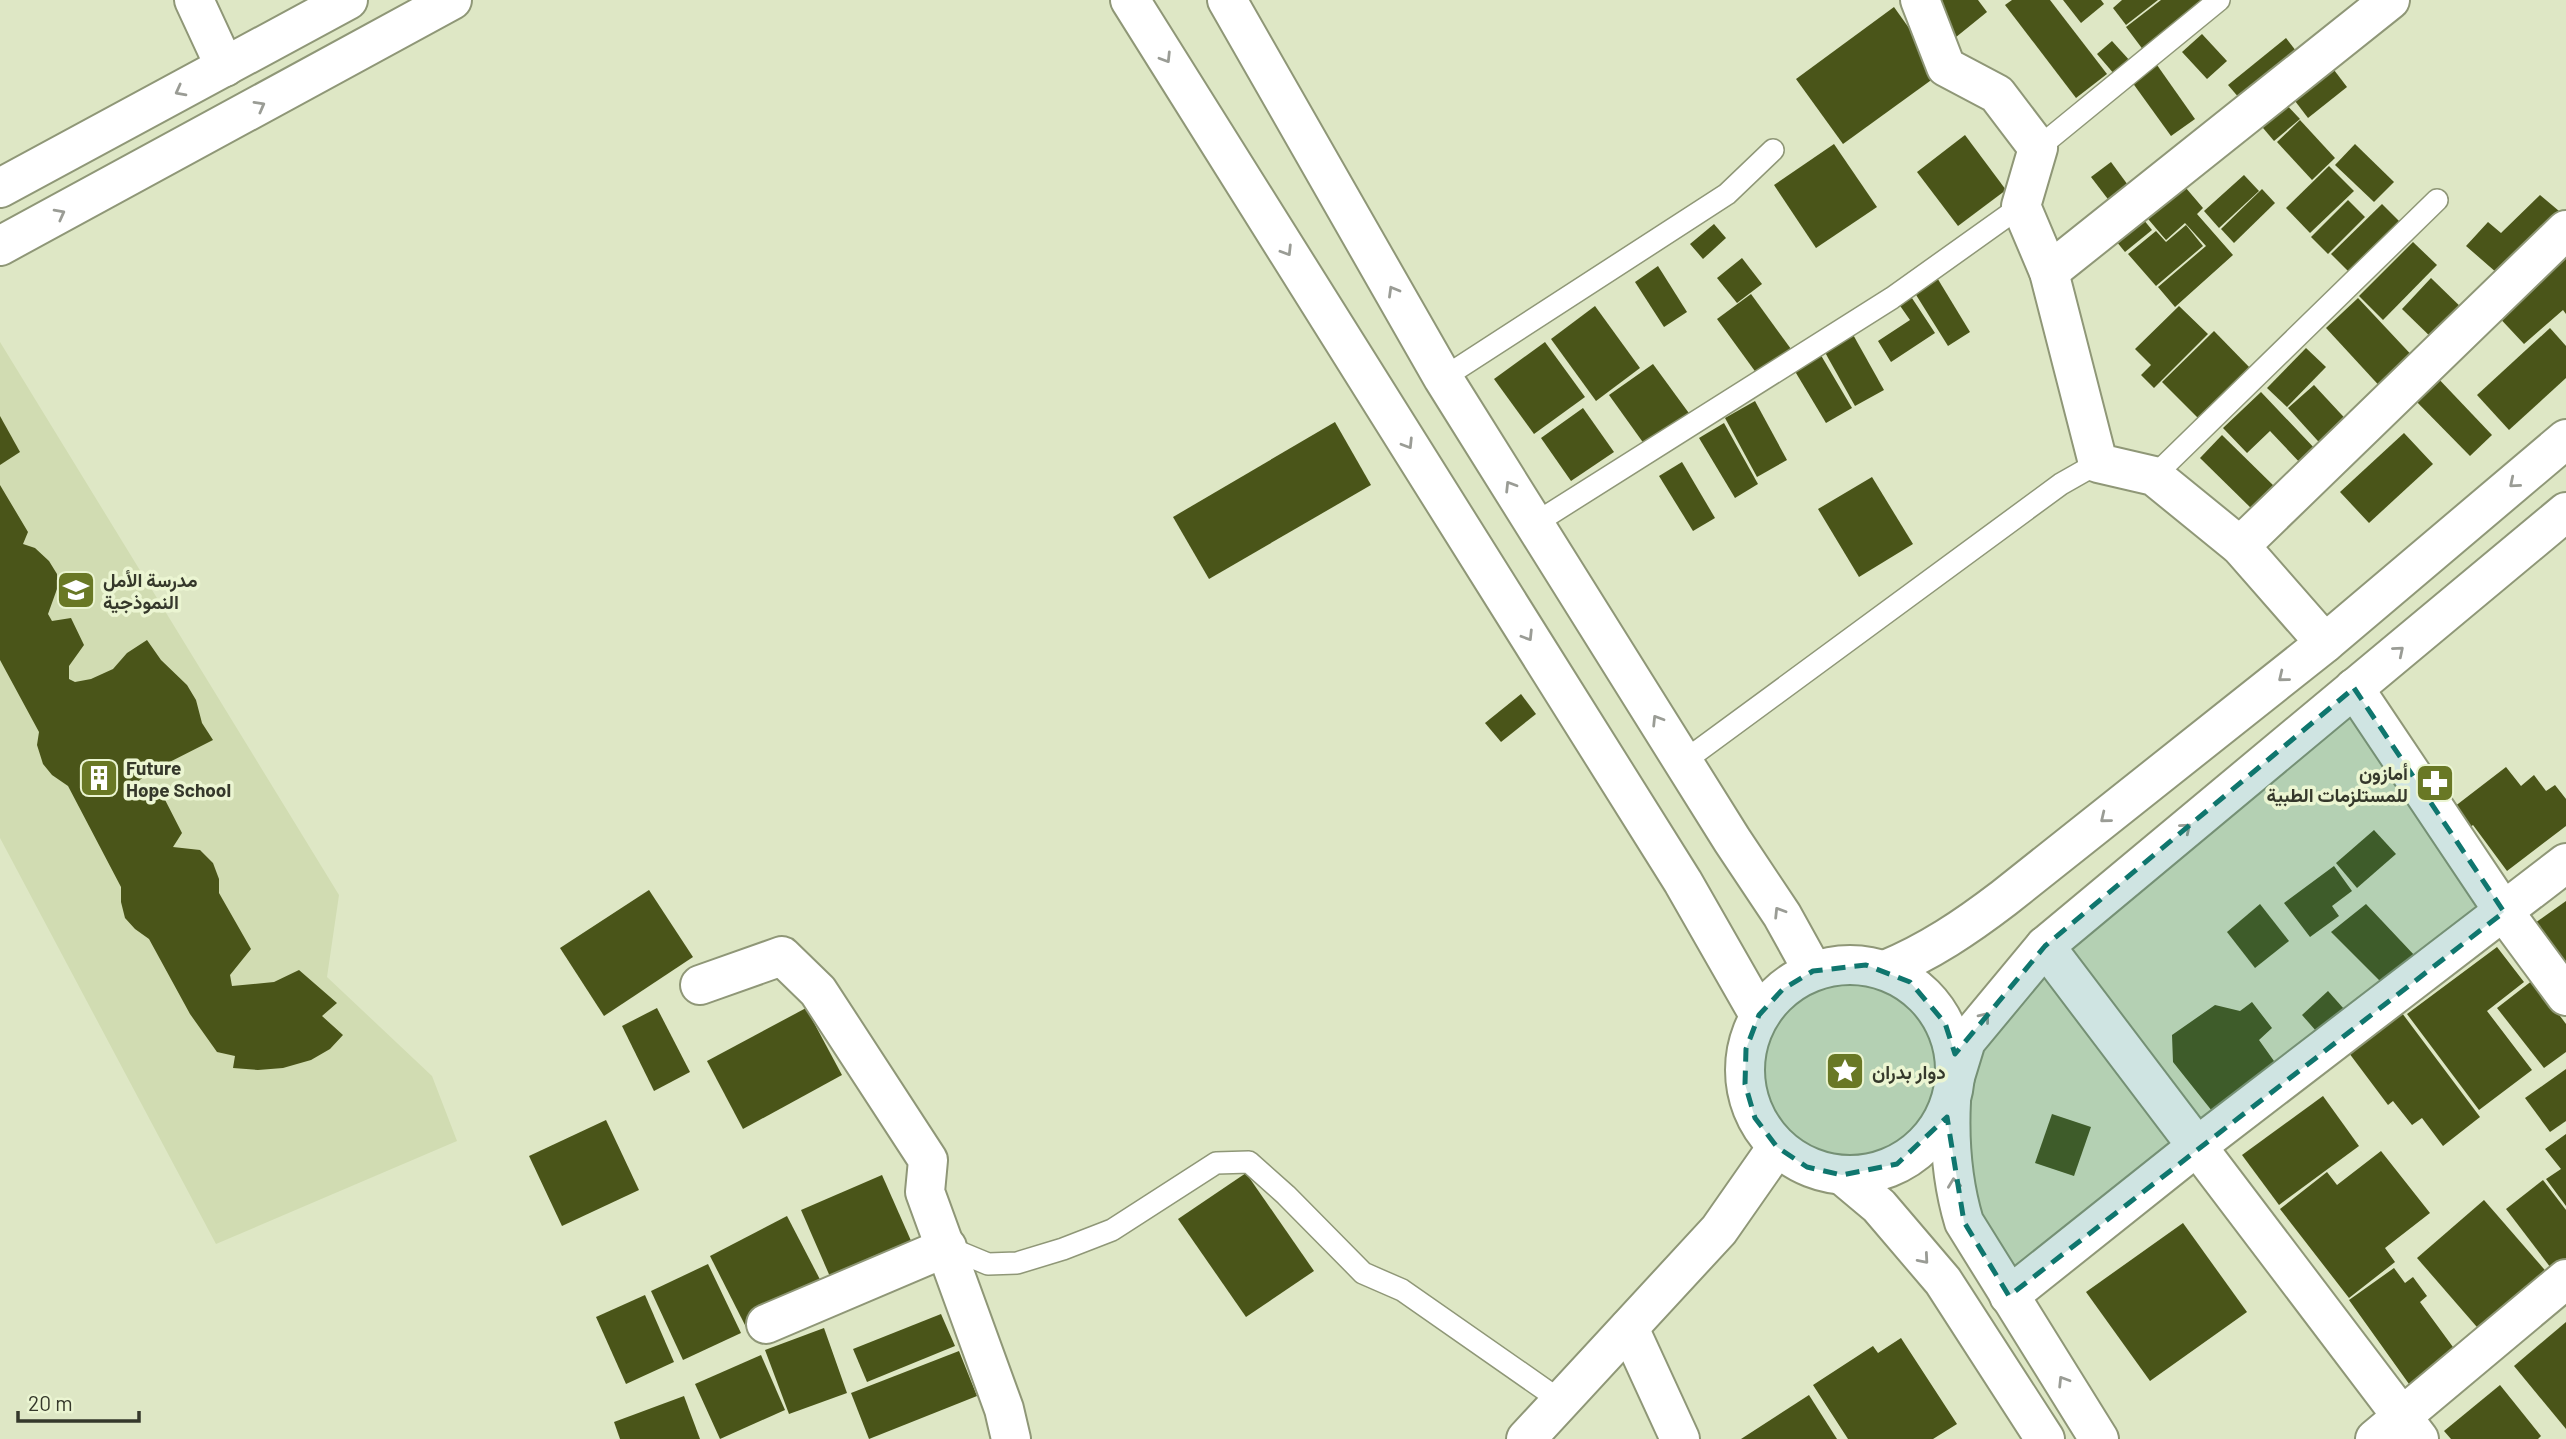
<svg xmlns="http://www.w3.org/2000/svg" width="2566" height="1439" font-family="Barlow,Vazirmatn,sans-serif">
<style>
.built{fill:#d1dcb2}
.building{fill:#4a5519}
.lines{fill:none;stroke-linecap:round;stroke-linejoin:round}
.lane-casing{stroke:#8f9777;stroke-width:24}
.street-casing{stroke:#8f9777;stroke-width:42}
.secondary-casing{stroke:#8f9777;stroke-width:42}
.lane{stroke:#fff;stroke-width:21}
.street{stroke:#fff;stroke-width:38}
.secondary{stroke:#fff;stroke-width:38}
.oneway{stroke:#9a9c95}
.marked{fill:#0f766e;fill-opacity:0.2;stroke:#0f766e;stroke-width:5;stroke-dasharray:14 9;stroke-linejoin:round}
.labels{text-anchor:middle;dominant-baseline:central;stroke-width:7;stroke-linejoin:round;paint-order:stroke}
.poi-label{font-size:19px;font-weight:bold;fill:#35382b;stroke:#ebf5d2;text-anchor:start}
</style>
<rect width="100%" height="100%" fill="#dee7c5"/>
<polygon class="built" points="0,342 339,895 327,977 432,1076 457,1141 216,1244 0,838"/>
<g class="building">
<polygon points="1933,0 1978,0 1987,12 1945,46"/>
<polygon points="2012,0 2050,0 2107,74 2076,98 2005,5"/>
<polygon points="2063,0 2101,0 2104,4 2081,23"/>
<polygon points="2122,0 2158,0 2126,25 2113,8"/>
<polygon points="2161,0 2200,0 2204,5 2144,51 2126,27"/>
<polygon points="1894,7 1941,73 1843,144 1796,79"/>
<polygon points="2202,34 2227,61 2207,79 2182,52"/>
<polygon points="2286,38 2303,60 2246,106 2228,85"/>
<polygon points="2112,41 2131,62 2115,75 2097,54"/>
<polygon points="2157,65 2195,119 2171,136 2132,82"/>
<polygon points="2331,66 2347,87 2308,118 2292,97"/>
<polygon points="2282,100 2300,119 2274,141 2258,122"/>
<polygon points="2300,120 2335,158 2312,180 2277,142"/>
<polygon points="1965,135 2006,190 1958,226 1917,172"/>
<polygon points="1834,144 1877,207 1816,248 1774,185"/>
<polygon points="2355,144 2394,182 2374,202 2335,165"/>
<polygon points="2111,162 2136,196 2117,211 2091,177"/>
<polygon points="2329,166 2354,191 2310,233 2286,208"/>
<polygon points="2244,175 2259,191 2219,228 2204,211"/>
<polygon points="2180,181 2203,208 2197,214 2233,255 2175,307 2158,287 2206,246 2185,223 2166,240 2143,213"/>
<polygon points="2262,189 2275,203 2234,243 2221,229"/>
<polygon points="2540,195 2559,211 2497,273 2466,246 2488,222 2501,233"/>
<polygon points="2348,200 2365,217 2328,254 2311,237"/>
<polygon points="2382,204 2404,226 2353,276 2331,254"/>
<polygon points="2139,214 2152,230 2125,252 2112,236"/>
<polygon points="1714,224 1726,238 1703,259 1690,244"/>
<polygon points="2186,225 2203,246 2156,286 2128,254 2156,231 2166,242"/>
<polygon points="2413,242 2437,265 2383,320 2359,296"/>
<polygon points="2566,247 2566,314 2563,310 2524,344 2494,312"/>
<polygon points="1742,258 1762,284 1737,303 1717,278"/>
<polygon points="1658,266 1687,312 1664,327 1635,282"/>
<polygon points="1936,276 1970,332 1948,346 1913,290"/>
<polygon points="2431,278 2468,314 2438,344 2402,309"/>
<polygon points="1908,292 1935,333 1891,362 1878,341 1910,320 1896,300"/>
<polygon points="1751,294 1791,349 1757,374 1717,319"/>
<polygon points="2358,298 2418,362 2385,392 2326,328"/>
<polygon points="1595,306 1640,368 1596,401 1551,339"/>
<polygon points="2179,306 2208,334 2154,388 2141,375 2151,365 2135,349"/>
<polygon points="2550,328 2566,346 2566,378 2509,430 2477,395"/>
<polygon points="1851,331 1884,390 1855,406 1822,347"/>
<polygon points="2214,331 2253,371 2201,421 2162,382"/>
<polygon points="1545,342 1585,397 1534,434 1494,379"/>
<polygon points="2306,348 2326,367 2287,407 2267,388"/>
<polygon points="1819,352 1852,408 1826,423 1793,368"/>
<polygon points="1653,364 1691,416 1647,448 1609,395"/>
<polygon points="2434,374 2492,435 2470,456 2411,396"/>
<polygon points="2314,385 2353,427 2327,451 2288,408"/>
<polygon points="2261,392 2318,452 2303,466 2270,431 2247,453 2223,428"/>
<polygon points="1755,401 1787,460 1757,477 1725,418"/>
<polygon points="1583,408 1614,452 1571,481 1541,438"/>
<polygon points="0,416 20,452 0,465"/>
<polygon points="1335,422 1371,485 1209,579 1173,517"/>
<polygon points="1724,423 1758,484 1735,498 1699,438"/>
<polygon points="2404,433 2433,464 2369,523 2340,492"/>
<polygon points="2222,435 2277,489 2255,512 2200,458"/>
<polygon points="1682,462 1715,518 1693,531 1659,476"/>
<polygon points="1872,477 1913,544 1859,577 1818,509"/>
<polygon points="0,485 28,532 23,544 35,548 49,561 57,574 57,589 48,614 52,621 71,618 84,645 69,666 69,679 75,682 91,679 113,669 127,653 147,640 161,660 187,685 196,700 202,723 213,740 148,773 134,785 139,791 160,790 182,833 173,847 200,850 213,863 219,879 219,893 251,949 230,975 232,986 274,982 299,970 337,1003 322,1016 343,1035 330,1049 311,1060 283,1068 258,1070 233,1068 235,1056 217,1052 190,1014 149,939 135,929 125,918 121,902 121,887 68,786 52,775 43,764 37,745 39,732 0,660"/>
<polygon points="1521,694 1536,714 1501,742 1485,723"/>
<polygon points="2506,767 2521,786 2534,775 2546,791 2555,785 2566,799 2566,826 2507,871 2473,825 2469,828 2454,807"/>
<polygon points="2374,830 2396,854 2357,888 2336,863"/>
<polygon points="2334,866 2352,891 2332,906 2339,916 2310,937 2284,903"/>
<polygon points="649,890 693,957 604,1016 560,948"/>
<polygon points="2566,901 2566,965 2535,923"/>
<polygon points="2260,904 2289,941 2255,968 2227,932"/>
<polygon points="2366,904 2416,957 2383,984 2331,932"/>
<polygon points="2497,947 2524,982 2487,1011 2532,1070 2479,1110 2407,1014"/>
<polygon points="2533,980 2566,1024 2566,1052 2544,1068 2497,1008"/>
<polygon points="2328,991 2344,1009 2317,1032 2302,1015"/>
<polygon points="2252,1002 2272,1028 2259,1040 2279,1068 2216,1116 2173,1062 2172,1035 2215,1005 2240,1011"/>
<polygon points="657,1008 690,1072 654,1091 622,1026"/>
<polygon points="806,1008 842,1075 743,1129 707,1061"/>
<polygon points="2402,1013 2480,1117 2443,1146 2422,1118 2412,1125 2393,1101 2388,1105 2349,1053"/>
<polygon points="2566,1069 2566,1121 2550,1132 2525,1098"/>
<polygon points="2323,1096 2359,1146 2279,1205 2242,1155"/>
<polygon points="2052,1114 2091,1127 2074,1176 2035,1163"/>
<polygon points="606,1120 639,1190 562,1226 529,1156"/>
<polygon points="2566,1134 2566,1206 2546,1179 2561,1169 2545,1149"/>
<polygon points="2381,1151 2430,1213 2385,1248 2395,1262 2349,1298 2280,1209 2327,1172 2337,1185"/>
<polygon points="1246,1173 1314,1271 1246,1317 1178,1219"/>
<polygon points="882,1175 916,1252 835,1288 801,1210"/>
<polygon points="2543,1180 2566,1210 2566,1263 2554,1272 2506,1209"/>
<polygon points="2484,1200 2550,1276 2483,1334 2417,1258"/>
<polygon points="787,1216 826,1291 748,1331 710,1256"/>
<polygon points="2183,1223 2247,1312 2150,1381 2086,1292"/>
<polygon points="708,1264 741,1333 683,1360 651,1291"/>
<polygon points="2394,1268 2405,1283 2413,1277 2427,1296 2420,1302 2461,1358 2414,1391 2349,1300"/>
<polygon points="645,1295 674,1362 626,1384 596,1317"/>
<polygon points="941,1314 955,1346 867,1382 853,1349"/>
<polygon points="2566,1322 2566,1429 2514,1366"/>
<polygon points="824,1328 847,1393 789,1414 765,1350"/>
<polygon points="1901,1338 1957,1424 1933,1439 1848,1439 1813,1385 1873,1346 1878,1353"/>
<polygon points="959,1351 977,1396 869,1439 851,1393"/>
<polygon points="761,1355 785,1410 720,1439 695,1384"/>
<polygon points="2500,1385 2541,1436 2538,1439 2451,1439 2444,1431"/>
<polygon points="1809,1395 1837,1439 1741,1439"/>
<polygon points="684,1396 700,1439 620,1439 614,1422"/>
</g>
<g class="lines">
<g class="lane-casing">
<g id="lane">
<polyline points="2038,148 2219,0"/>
<polyline points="1443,378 1727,194 1773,150"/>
<polyline points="2154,476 2437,200"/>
<polyline points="1534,524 1892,298 2021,206"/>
<polyline points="1683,762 2061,484 2098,463"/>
<polyline points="947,1247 988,1264 1017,1263 1063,1249 1112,1230 1216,1163 1249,1162 1286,1195 1363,1273 1402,1290 1561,1401"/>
</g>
</g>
<g class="street-casing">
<g id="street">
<polyline points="1920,0 1946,67 1997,94 2038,148 2021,206 2049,272 2098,463 2154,476 2240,546 2325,643"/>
<polyline points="2049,272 2390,0"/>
<polyline points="2240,546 2566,230"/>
<polyline points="2354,688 2504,912 2566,996"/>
<polyline points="2045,946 2419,1439"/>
<polyline points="700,985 782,956 818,991 928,1160 925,1192 1004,1409 1011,1439"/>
<polyline points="2009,1296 2196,1147 2566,863"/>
<polyline points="766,1324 947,1247"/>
<polyline points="1629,1328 1680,1439"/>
<polyline points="1526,1439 1719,1230 1777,1147"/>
<polyline points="2375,1439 2566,1279"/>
</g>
</g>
<g class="secondary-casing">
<g id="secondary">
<polyline points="194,0 225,67"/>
<polyline points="1130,0 1683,882 1759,1015"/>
<polyline points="1227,0 1443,378 1732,840 1782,915 1813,971"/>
<polyline points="0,188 348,0"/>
<polyline points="0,246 452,0"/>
<circle cx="1850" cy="1070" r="105"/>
<path d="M1885,970C1929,952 1966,927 2004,898L2325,643L2566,439"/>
<polyline points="1955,1077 1966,1041 2045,946 2566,512"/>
<path d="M1951,1101C1949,1142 1952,1182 1964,1222L2099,1439"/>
<polyline points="1842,1175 1879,1206 1943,1281 2045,1439"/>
</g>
</g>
<use href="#lane" class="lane"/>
<use href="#street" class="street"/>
<use href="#secondary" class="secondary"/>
</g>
<defs><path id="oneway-chevron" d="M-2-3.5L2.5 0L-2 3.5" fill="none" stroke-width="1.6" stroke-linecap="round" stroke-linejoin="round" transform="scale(1.75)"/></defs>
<g class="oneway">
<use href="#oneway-chevron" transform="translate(1166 58) rotate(58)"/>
<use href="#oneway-chevron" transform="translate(180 91) rotate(152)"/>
<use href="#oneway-chevron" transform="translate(260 106) rotate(-29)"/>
<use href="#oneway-chevron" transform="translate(60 214) rotate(-28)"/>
<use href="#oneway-chevron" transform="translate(1287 251) rotate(58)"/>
<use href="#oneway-chevron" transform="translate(1393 291) rotate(-120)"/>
<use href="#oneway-chevron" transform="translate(1408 444) rotate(58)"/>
<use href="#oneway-chevron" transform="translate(2514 483) rotate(140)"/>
<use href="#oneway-chevron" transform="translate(1510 486) rotate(-122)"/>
<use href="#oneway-chevron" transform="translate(1528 636) rotate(58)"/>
<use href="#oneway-chevron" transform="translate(2399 651) rotate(-40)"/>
<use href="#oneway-chevron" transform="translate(2283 677) rotate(141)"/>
<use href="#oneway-chevron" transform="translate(1657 720) rotate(-122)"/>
<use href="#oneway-chevron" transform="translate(2105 818) rotate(141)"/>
<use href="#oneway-chevron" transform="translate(2186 828) rotate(-40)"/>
<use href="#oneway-chevron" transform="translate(1779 912) rotate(-122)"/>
<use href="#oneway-chevron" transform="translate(1985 1017) rotate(-51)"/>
<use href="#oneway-chevron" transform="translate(1954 1183) rotate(-97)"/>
<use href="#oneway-chevron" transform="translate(1924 1259) rotate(49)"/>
<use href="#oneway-chevron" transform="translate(2063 1381) rotate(-122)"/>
</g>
<path class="marked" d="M2354,688L2504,912L2009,1296L1964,1222L1947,1117L1897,1164L1842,1175L1807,1167L1777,1147L1755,1118L1745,1084L1746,1049L1759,1015L1783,989L1813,971L1866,965L1910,982L1945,1023L1955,1054L2045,946Z"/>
<defs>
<g id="school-square" transform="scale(2.0125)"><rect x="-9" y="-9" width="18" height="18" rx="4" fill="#697825" stroke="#ebf5d2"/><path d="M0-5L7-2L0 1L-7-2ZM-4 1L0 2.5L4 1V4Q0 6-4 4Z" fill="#fff"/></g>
<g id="building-square" transform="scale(2.0125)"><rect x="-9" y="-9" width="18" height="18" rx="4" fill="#697825" stroke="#ebf5d2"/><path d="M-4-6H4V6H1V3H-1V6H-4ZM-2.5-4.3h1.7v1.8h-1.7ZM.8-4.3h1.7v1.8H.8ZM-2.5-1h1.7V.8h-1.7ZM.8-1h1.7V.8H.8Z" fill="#fff"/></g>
<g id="pharmacy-square" transform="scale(2.0125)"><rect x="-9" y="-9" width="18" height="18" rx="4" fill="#697825" stroke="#ebf5d2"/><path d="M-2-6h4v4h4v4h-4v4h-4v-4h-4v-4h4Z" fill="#fff"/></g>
<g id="sight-square" transform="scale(2.0125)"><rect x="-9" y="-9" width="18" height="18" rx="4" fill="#697825" stroke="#ebf5d2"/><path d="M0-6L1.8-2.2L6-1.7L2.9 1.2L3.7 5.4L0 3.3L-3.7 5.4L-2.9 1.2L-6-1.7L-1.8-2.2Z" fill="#fff"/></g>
</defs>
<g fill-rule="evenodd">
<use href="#school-square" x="76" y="590"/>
<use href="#building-square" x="99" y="778"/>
<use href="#pharmacy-square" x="2435" y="783"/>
<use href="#sight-square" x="1845" y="1071"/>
</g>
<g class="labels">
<g class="poi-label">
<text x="103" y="579">مدرسة الأمل<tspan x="103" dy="22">النموذجية</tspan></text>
<text x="126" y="767">Future<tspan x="126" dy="22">Hope School</tspan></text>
<text x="2408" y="772" text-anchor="end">أمازون<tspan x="2408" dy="22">للمستلزمات الطبية</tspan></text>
<text x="1872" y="1071">دوار بدران</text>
</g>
</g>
<path d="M18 1411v10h121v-10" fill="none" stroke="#35382b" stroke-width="3.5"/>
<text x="28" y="1411" font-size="21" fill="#35382b" stroke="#ebf5d2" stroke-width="5" paint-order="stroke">20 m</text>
</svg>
